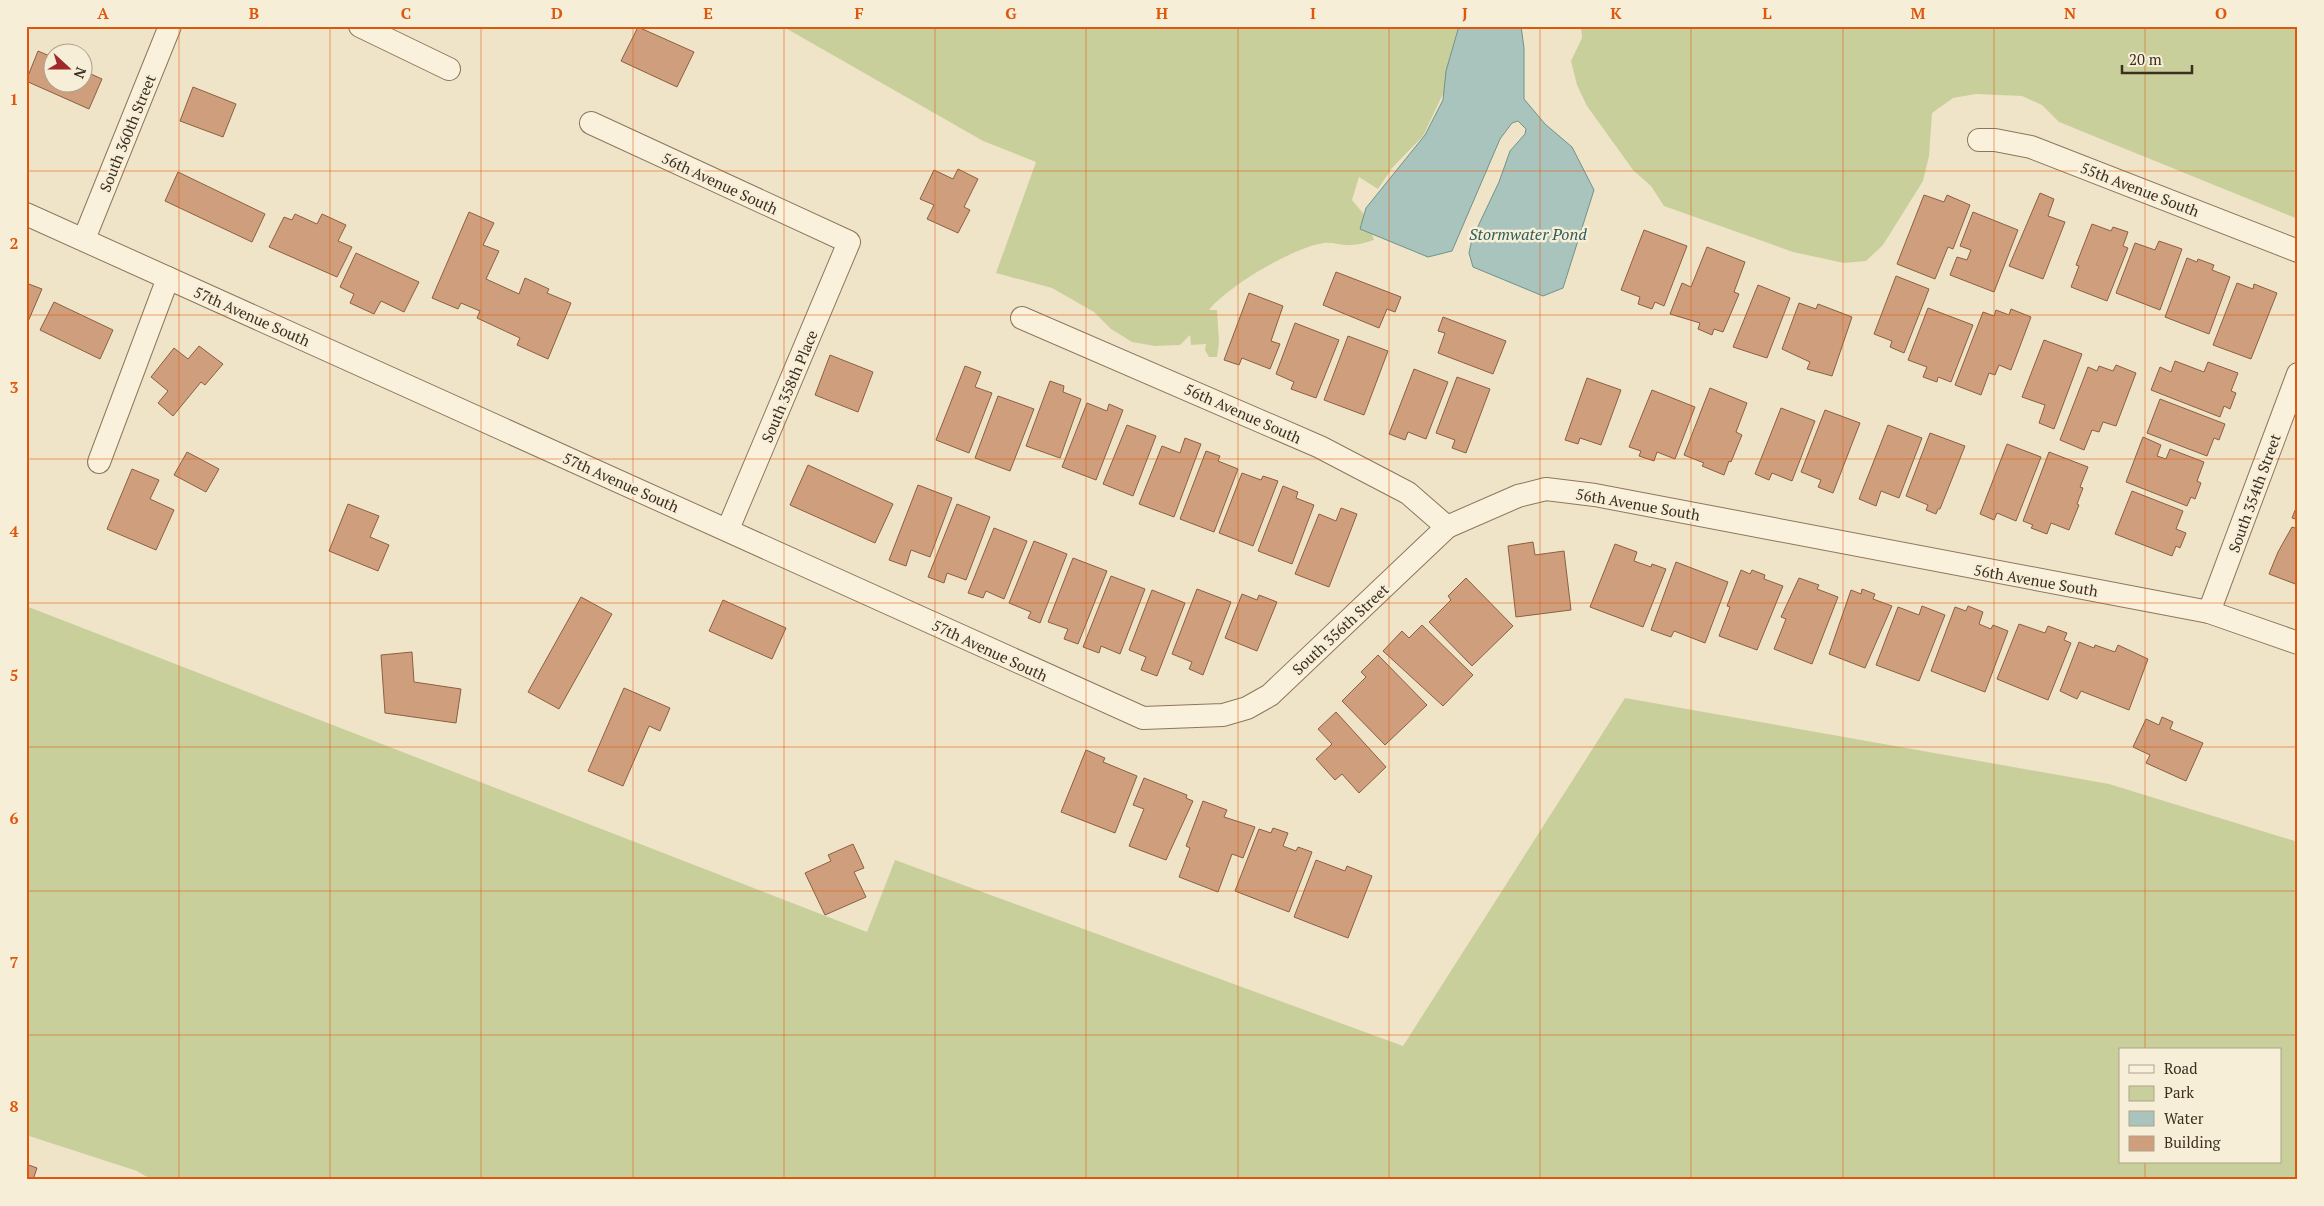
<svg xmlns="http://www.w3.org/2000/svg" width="2324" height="1206" font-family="'PT Serif',serif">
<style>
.green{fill:#c9cf9b;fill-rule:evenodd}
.water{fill:#a9c4bc;stroke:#6f938a}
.building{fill:#cf9f7d;stroke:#8d5f41}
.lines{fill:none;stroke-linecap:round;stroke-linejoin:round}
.minor-casing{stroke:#8d765c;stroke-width:24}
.minor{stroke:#faf1dc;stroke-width:22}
.grid{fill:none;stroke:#df570d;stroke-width:1;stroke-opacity:0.55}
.labels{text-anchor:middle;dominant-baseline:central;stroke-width:5;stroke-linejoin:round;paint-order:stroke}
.street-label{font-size:15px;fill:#3d2e20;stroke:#f7eed8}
.water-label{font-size:16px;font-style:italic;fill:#2f5d5a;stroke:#f7eed8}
.neatline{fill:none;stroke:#df570d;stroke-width:2}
.grid-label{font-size:16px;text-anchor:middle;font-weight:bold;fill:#df570d}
</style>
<rect width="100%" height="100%" fill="#f0e4c8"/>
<g class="green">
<path d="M782,26H1461L1443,94L1423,136L1392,168L1378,189L1359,177L1352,200L1367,218L1374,240C1367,242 1359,245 1351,245C1342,246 1333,242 1324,243C1294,247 1228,286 1209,310H1217L1219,342L1217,357H1209L1205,350L1206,344L1191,345L1190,335L1180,345L1155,346L1132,342L1111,329L1094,312L1052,288L996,273L1036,162L983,141Z"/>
<polygon points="1581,26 2298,26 2298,219 2059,122 2042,105 2022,96 1976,94 1953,98 1932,113 1929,156 1923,181 1883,245 1866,261 1844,263 1793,252 1664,206 1651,186 1633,170 1587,106 1577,85 1571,61 1582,38"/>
<path d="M26,606L867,932L895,860L1403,1046L1625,698L2109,784L2298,842V1180H152L137,1171L26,1135ZM2120,1050H2280V1162H2120Z"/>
</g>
<polygon class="water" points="1459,26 1521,26 1524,48 1524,99 1545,124 1572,147 1594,190 1563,288 1543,296 1473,267 1469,253 1472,239 1499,182 1510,151 1525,134 1526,129 1518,121 1512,123 1500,139 1452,251 1428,257 1360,229 1366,208 1425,135 1443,100 1446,71"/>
<g class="building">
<polygon points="638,27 694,52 677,87 621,61"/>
<polygon points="38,51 52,57 52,82 82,82 82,70 102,79 89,109 26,81"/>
<polygon points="193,87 236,104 223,137 180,121"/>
<polygon points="958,169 978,179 964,207 970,210 958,233 927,219 934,205 920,199 934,170 953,179"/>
<polygon points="178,172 265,214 252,242 165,201"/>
<polygon points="2040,193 2054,199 2048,216 2065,222 2043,279 2009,266"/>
<polygon points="1924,195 1944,202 1947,195 1970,205 1953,249 1948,247 1935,279 1897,264"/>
<polygon points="469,212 494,223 483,245 499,251 486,279 519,294 525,278 549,289 547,293 571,303 548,359 517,345 520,338 477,318 480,311 461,303 458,309 432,298"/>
<polygon points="1973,212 2018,230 1994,292 1950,275 1957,257 1967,260 1971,250 1960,246"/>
<polygon points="295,214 317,224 322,214 346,225 338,241 352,247 337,277 269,247 284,217 292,220"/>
<polygon points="2092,224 2111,231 2113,227 2128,232 2123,246 2128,248 2107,301 2071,287 2079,266 2076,265"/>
<polygon points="1644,230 1687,246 1664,306 1655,302 1652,309 1638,304 1640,297 1621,290"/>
<polygon points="2159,241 2182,249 2160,310 2116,293 2135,243 2155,250"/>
<polygon points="1707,247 1745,262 1734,292 1739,294 1723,332 1714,329 1712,335 1698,329 1700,323 1670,314 1682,283 1691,287"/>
<polygon points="356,253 419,282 404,312 381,301 374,314 350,303 354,294 340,287"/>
<polygon points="2187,258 2197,262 2198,259 2214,265 2212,270 2230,277 2209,334 2165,317"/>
<polygon points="1336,272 1401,297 1395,312 1387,309 1379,328 1323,305"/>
<polygon points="1896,276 1929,289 1904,353 1890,347 1892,341 1874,334"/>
<polygon points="26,283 42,289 27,324 26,323"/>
<polygon points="2237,283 2253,289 2254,284 2277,293 2251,359 2213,345"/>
<polygon points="1758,285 1790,298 1767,358 1733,347"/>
<polygon points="1249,293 1283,306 1271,341 1280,344 1270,369 1242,358 1239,365 1224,360"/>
<polygon points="54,302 113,330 100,359 40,330"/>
<polygon points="1799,303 1816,309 1818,304 1852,317 1832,376 1807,369 1810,362 1782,349"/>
<polygon points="1928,308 1973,325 1951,382 1938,377 1937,382 1923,377 1927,367 1908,360"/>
<polygon points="2011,309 2031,317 2011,370 1999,365 1995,375 1989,373 1981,395 1955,385 1983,312 1994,316 1996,310 2009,315"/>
<polygon points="1443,317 1506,341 1493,374 1438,353 1445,333 1438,331"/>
<polygon points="1295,323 1339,340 1316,398 1291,389 1294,382 1276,374"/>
<polygon points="1348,336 1388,351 1364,415 1324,400"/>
<polygon points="2044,340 2082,354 2054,429 2039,423 2045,405 2022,397"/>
<polygon points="199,346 223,364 205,385 201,382 173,416 158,403 168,391 151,377 174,348 188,359"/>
<polygon points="830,355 873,372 858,412 815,395"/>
<polygon points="2175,361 2204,372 2208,362 2238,373 2231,391 2236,393 2230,409 2224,406 2220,417 2151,390 2160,367 2171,372"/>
<polygon points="2116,365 2136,373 2116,426 2103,422 2099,432 2092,430 2084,450 2060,440 2088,367 2097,371 2099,366 2113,371"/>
<polygon points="965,366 981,372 975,387 992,393 969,453 936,440"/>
<polygon points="1414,369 1448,382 1426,439 1408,432 1405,440 1389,434"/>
<polygon points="1457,377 1490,389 1466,453 1452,448 1455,440 1436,433"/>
<polygon points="1587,378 1621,390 1601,445 1580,438 1578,444 1565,440"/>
<polygon points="1050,381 1064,386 1063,392 1081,399 1060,458 1026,446"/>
<polygon points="1710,388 1747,403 1736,432 1742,435 1731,462 1729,461 1724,475 1702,466 1704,463 1684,455"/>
<polygon points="1652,390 1695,407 1675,459 1657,452 1654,461 1639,456 1641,451 1629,447"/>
<polygon points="998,396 1034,409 1010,471 975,458"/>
<polygon points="2160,399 2225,424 2219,440 2214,438 2207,456 2147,433"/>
<polygon points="1087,403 1107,411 1109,404 1123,410 1096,480 1062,467"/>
<polygon points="1781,408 1815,421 1792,481 1772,473 1769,480 1755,474"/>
<polygon points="1825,410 1860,423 1833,493 1818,487 1821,480 1801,472"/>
<polygon points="1127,425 1156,436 1133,496 1103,484"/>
<polygon points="1888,425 1922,438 1899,498 1881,491 1876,506 1859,499"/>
<polygon points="1930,433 1965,446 1940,509 1938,509 1936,514 1926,510 1928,505 1906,496"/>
<polygon points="2143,437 2161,445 2157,456 2166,459 2170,449 2204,462 2197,481 2201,483 2195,499 2191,497 2187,506 2126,482"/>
<polygon points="1185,438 1201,444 1174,517 1139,504 1162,446 1180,453"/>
<polygon points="2007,444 2041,457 2016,521 1997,513 1994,520 1980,514"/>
<polygon points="1206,451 1220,456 1218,461 1238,469 1214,532 1180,519"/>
<polygon points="187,452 219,469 206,492 174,475"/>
<polygon points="2049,452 2088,467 2080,487 2083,488 2077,504 2079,505 2069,530 2051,523 2047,534 2031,528 2033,525 2023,521"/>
<polygon points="808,465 893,504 875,543 790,505"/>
<polygon points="132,469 159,480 150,499 174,510 156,550 107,529"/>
<polygon points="1242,473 1261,480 1263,476 1278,481 1253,546 1219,533"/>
<polygon points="918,485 952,498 930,557 911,550 906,566 889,560"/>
<polygon points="1283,486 1298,492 1296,498 1314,505 1292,564 1258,551"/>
<polygon points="2132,491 2183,511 2176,529 2186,533 2180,548 2176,546 2172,556 2115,534"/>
<polygon points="2298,503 2298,520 2292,518"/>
<polygon points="348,504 379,516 370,537 389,545 378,571 329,551"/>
<polygon points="957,504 990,517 966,580 947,573 944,583 928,577"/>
<polygon points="1341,508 1357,514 1329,587 1295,574 1319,514 1336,521"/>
<polygon points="2292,527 2298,529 2298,585 2269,574 2278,552"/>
<polygon points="994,528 1027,541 1004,599 986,591 983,598 968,593"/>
<polygon points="1034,541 1067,554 1040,623 1028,618 1031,612 1009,603"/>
<polygon points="1533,542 1535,555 1564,551 1571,610 1516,617 1508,546"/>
<polygon points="1615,544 1637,552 1634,561 1651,567 1652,564 1666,569 1643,627 1590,607"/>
<polygon points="1073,558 1107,571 1078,644 1064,639 1068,629 1048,622"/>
<polygon points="1676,562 1728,582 1705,643 1674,631 1671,637 1651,630"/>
<polygon points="1741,570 1750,574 1752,570 1765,575 1764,579 1783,586 1757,650 1719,636 1730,607 1727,606"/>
<polygon points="1111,576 1145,589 1120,654 1101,646 1099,653 1083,647"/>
<polygon points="1466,578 1513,626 1472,666 1429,622 1451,600 1448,596"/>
<polygon points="1799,578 1819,585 1817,589 1838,597 1812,664 1774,649 1786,619 1781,617"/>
<polygon points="1197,589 1231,602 1203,675 1189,669 1192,662 1172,654"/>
<polygon points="1862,589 1875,594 1873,599 1892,606 1865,668 1829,654 1851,590 1861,594"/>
<polygon points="1152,590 1185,603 1157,676 1141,670 1146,657 1129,650"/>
<polygon points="1242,594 1257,600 1259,595 1277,602 1257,651 1225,638"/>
<polygon points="581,597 612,614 559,709 528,692"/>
<polygon points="723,600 786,628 772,659 709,631"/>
<polygon points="1922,606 1945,615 1919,681 1876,665 1898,607 1919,615"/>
<polygon points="1968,606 1983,612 1979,624 1991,629 1993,625 2008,631 1985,692 1931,671 1955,607 1966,611"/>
<polygon points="2019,624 2045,633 2048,626 2067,633 2064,640 2071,643 2048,700 1997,679"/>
<polygon points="1422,625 1473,675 1443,706 1383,651 1402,631 1409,638"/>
<polygon points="2079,642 2094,648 2095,645 2115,652 2118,645 2148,659 2129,710 2081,691 2077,699 2060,691"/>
<polygon points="412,652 414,682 461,689 456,723 385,713 381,655"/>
<polygon points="1378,655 1427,705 1385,745 1342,701 1366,677 1361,672"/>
<polygon points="624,688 670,708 660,731 649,726 623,786 588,771"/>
<polygon points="1336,712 1386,767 1359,793 1342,774 1335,780 1316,759 1332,744 1318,729"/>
<polygon points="2162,717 2173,722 2170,729 2203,743 2186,781 2146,763 2150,755 2133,747 2146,719 2159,725"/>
<polygon points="1086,750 1105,758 1103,762 1137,776 1115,833 1061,812"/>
<polygon points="1144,778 1187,795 1186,798 1193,801 1166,860 1129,846 1144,809 1133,805"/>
<polygon points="1203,801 1227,810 1224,817 1255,827 1243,858 1232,854 1218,892 1179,877 1190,848 1186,846"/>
<polygon points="1273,828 1288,833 1283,846 1296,851 1298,847 1312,852 1289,912 1235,891 1259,829 1271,833"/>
<polygon points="853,844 864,868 854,872 866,897 825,915 805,873 831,861 828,855"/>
<polygon points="1316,860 1345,871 1347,866 1372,876 1348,938 1294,917"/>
<polygon points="26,1164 37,1168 33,1180 26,1180"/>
</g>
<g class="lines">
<g class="minor-casing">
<g id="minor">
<polyline points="360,26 449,69"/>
<polyline points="591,123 849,242 728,529"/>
<polyline points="1979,140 1995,140 2031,147 2298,251"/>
<polyline points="26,214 1143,718 1223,715 1247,708 1270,695 1447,527 1518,496 1546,489 1595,495 2209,612 2298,643"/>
<polyline points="84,239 170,26"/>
<polyline points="1022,318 1320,447 1408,493 1447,527"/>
<polyline points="99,462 168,278"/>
<polyline points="2209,612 2298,374"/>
</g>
</g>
<use href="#minor" class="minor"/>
</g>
<path class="grid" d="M179,26V1180M330,26V1180M481,26V1180M633,26V1180M784,26V1180M935,26V1180M1086,26V1180M1238,26V1180M1389,26V1180M1540,26V1180M1691,26V1180M1843,26V1180M1994,26V1180M2145,26V1050M26,171H2298M26,315H2298M26,459H2298M26,603H2298M26,747H2298M26,891H2298M26,1035H2298M2145,1162V1180"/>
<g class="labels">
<g class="street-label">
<text transform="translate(127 133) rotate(-68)">South 360th Street</text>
<text transform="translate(720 183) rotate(25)">56th Avenue South</text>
<text transform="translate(2140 189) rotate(21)">55th Avenue South</text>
<text transform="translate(252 316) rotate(24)">57th Avenue South</text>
<text transform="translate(789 386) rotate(-67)">South 358th Place</text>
<text transform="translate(1243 413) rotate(24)">56th Avenue South</text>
<text transform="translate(621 482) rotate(24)">57th Avenue South</text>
<text transform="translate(2254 493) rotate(-70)">South 354th Street</text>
<text transform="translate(1638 504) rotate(10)">56th Avenue South</text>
<text transform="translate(2036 580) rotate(10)">56th Avenue South</text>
<text transform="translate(1340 629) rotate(-43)">South 356th Street</text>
<text transform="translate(990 650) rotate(25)">57th Avenue South</text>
</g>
<g class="water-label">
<text x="1528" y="234">Stormwater Pond</text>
</g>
</g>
<rect width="2324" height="1206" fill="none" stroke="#f7eed8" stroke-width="55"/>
<rect x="2119" y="1048" width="162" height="115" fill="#f7eed8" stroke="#ada18e"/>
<rect x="2129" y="1065" width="25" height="8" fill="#faf1dc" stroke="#ada18e"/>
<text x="2164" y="1074" font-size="15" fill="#3d2e20">Road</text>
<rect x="2129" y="1086" width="25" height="15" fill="#c9cf9b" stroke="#ada18e"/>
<text x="2164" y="1098" font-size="15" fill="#3d2e20">Park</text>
<rect x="2129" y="1111" width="25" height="15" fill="#a9c4bc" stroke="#ada18e"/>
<text x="2164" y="1124" font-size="15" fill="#3d2e20">Water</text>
<rect x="2129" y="1136" width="25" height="15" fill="#cf9f7d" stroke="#ada18e"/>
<text x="2164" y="1148" font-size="15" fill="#3d2e20">Building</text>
<g transform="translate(68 68) rotate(111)"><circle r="24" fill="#f7eed8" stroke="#ada18e"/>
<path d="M0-4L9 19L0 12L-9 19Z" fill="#9e2a2b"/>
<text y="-8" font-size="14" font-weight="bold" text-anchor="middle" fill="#3d2e20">N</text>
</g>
<path d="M2122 65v8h70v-8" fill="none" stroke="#3d2e20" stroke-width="2.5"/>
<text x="2129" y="65" font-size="15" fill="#3d2e20" stroke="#f7eed8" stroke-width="4" paint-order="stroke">20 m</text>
<rect x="28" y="28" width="2268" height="1150" class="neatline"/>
<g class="grid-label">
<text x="103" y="19">A</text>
<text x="254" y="19">B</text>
<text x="406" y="19">C</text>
<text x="557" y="19">D</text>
<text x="708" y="19">E</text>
<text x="859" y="19">F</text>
<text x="1011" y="19">G</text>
<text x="1162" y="19">H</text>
<text x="1313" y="19">I</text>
<text x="1465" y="19">J</text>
<text x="1616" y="19">K</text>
<text x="1767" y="19">L</text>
<text x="1918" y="19">M</text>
<text x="2070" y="19">N</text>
<text x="2221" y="19">O</text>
<text x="14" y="105">1</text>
<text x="14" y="249">2</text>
<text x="14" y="393">3</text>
<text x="14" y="537">4</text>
<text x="14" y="681">5</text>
<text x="14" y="824">6</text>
<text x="14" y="968">7</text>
<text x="14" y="1112">8</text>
</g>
</svg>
